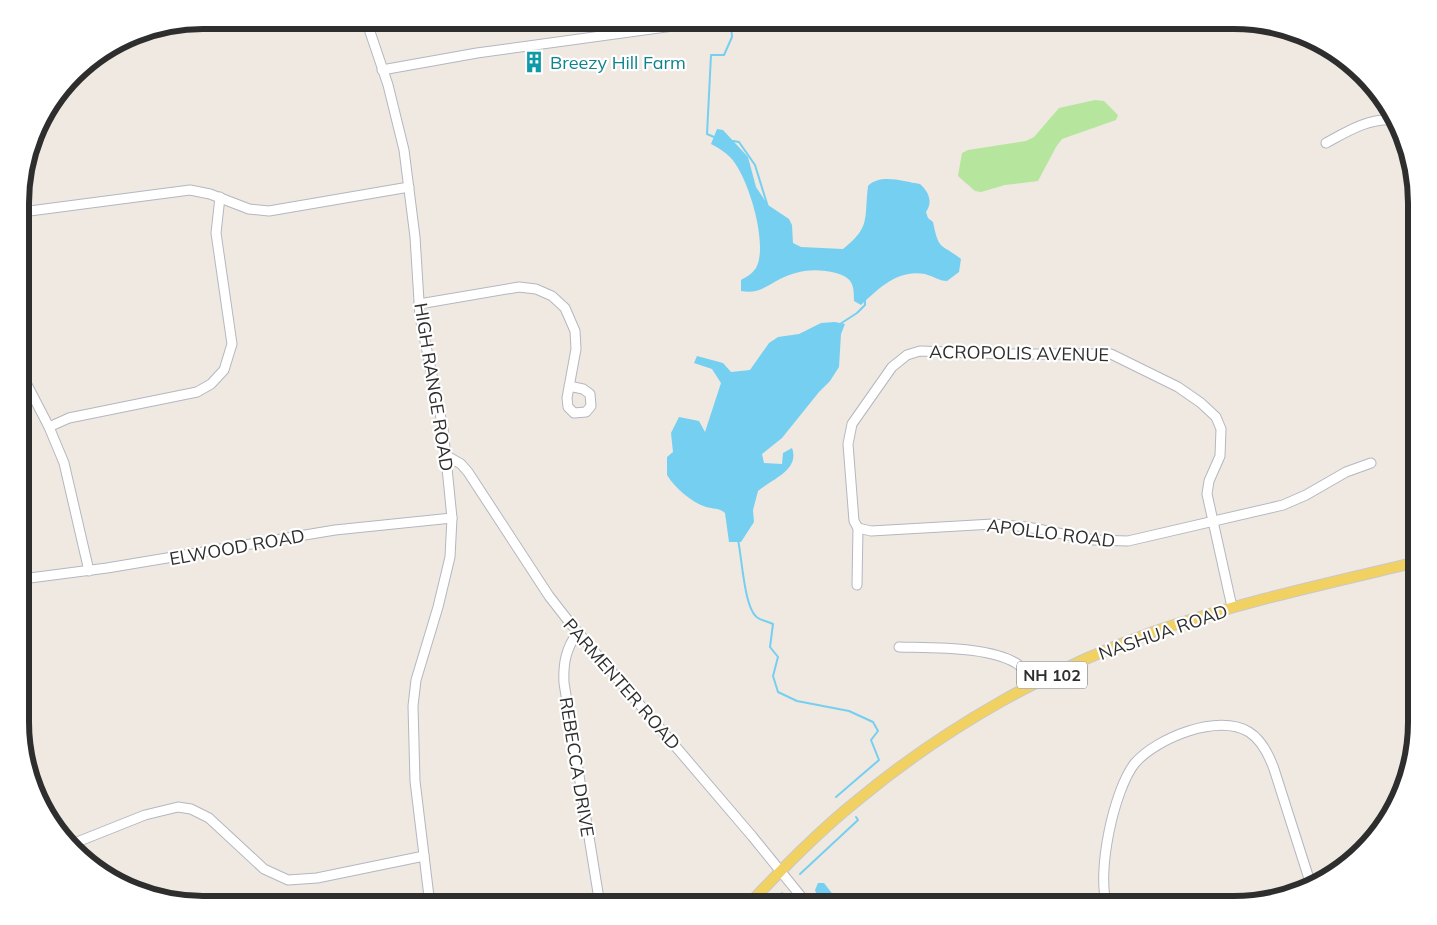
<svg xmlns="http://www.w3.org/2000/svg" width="1437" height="925" font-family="Mulish,sans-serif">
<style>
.green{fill:#b6e59e}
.water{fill:#75cff0}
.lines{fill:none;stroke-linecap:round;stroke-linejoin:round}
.stream{stroke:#75cff0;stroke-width:2}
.minor-casing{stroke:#b4b7c1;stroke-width:11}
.major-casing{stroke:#c9c9c9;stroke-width:12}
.minor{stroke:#fff;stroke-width:9}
.major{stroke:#f2d163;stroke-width:10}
.labels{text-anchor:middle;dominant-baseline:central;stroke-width:4.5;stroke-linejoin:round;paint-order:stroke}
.shield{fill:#fff;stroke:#6d6d6d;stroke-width:1}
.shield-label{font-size:16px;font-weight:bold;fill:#2e2e2e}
.culture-label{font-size:18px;fill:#0d838f;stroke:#fff;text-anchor:start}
.street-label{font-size:18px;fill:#2e2e2e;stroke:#fff}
.rim{fill:none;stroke:#2e2e2e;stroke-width:6}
</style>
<rect width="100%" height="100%" fill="#efe9e1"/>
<polygon class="green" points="1095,100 1104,101 1118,115 1116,120 1062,139 1056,147 1038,181 1005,185 981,192 975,191 958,176 962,153 968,150 1026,141 1034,137 1059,108"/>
<g class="water">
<path d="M717,129L723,130L748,157L756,187L768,205L789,219L792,225L793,243L801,247L843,249C871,227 864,219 868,186C881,173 904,182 920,184C929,192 933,202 926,212L928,218L933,222C939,252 941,243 961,259L959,272L947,281C939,281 933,276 925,274C898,269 879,288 861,305L854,301C854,285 853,278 836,273C816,268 798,270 780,279C765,287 758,294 741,291V280C746,277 752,274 756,268C769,245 748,175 730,157C725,152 717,147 711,144Z"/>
<path d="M835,322L845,324L841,334L839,367L830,381L819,392L782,438L762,454L764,463L782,464L783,453L792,448C800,470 772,479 758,491L753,510L754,522L741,542H729L725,513C720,508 713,509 706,507C691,502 675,488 667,475V457L673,452L671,433L679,417L699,421L705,432L721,383L712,369L694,363L697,356L723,363L731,372L750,370L769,343L778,337L799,334L821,323Z"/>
<polygon points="818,883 824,883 841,905 820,905 815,890"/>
</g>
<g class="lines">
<g class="stream">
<polyline points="714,137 707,134 711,55 724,55 732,37 731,25"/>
<polyline points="733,141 739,142 755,165 768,207"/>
<polyline points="840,324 857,313 865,305 865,299"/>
<path d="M738,540C742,557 744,610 758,618C763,621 769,622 773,624L770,647L778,657L773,676L778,692L797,701L849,711L873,722L878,731L871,740L879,760L836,797"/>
<polyline points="800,874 858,820 856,817"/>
<polyline points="773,905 782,893"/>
</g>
<g class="minor-casing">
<g id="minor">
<polyline points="366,20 388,85 404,150 415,237 420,317 443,428 452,518 450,557 438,607 416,680 413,706 415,781 430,905"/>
<polyline points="382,70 477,53 717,20"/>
<path d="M1326,143C1348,131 1368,118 1395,120"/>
<polyline points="22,212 190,190 210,194 249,209 269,211 409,187"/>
<polyline points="419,304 519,287 536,289 552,296 565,308 575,331 576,349 567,398 568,407 574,413 586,412 591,406 590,394 583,389 569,386"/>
<polyline points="22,375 49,427 64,463 89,571"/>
<polyline points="49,427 69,418 197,392 211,384 224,370 232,344 216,233 220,197"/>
<polyline points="447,456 461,464 468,472 549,596 570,623 752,836 808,905"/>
<polyline points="858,528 871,531 993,524 1027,527 1094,540 1128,541 1283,505 1306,495 1346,472 1371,463"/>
<polyline points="22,579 107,568 335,530 452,518"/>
<polyline points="857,585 858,528 854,521 848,444 852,424 892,367 907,355 920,351 1008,354 1111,354 1178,387 1201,403 1216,417 1221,429 1220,456 1209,481 1207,494 1232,607"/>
<path d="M578,632C566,648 563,663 564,683L600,905"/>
<path d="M899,647C931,648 995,646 1020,666C1026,670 1031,678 1035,684"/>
<polyline points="72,844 145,815 178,807 191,809 209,818 264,869 288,880 317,878 424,856"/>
<path d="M1107,905C1096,873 1114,789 1135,763C1157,738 1218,713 1249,732C1262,740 1269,755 1274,769L1311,885"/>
</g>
</g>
<g class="major-casing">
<path id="major" d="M748,905C783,868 819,831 859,799C946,727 1050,668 1156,631C1241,602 1329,583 1417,562"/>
</g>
<use href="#minor" class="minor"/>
<use href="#major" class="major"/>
</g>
<defs>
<g id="building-bare" transform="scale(1.725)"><path d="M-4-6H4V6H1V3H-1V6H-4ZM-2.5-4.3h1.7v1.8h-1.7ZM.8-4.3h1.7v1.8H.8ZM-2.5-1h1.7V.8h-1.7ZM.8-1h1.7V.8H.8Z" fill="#0f9aa8" stroke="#fff" stroke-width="2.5" paint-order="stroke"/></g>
</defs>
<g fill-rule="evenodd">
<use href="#building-bare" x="534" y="62"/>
</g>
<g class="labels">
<rect class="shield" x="1017" y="661.5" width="70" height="27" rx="4"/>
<g class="shield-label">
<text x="1052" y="675">NH 102</text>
</g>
<g class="culture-label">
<text x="550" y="62">Breezy Hill Farm</text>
</g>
<g class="street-label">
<text transform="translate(1019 353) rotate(1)">ACROPOLIS AVENUE</text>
<text transform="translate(434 387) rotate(81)">HIGH RANGE ROAD</text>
<text transform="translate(1051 533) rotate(7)">APOLLO ROAD</text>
<text transform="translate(237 547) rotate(-10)">ELWOOD ROAD</text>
<text transform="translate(1163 632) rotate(-19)">NASHUA ROAD</text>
<text transform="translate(622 684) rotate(49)">PARMENTER ROAD</text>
<text transform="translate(577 767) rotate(81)">REBECCA DRIVE</text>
</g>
</g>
<path d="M0 0H1437V925H0ZM203 29H1234A174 174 0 0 1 1408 203V722A174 174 0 0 1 1234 896H203A174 174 0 0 1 29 722V203A174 174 0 0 1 203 29Z" fill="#fff" fill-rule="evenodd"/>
<path class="rim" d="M203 29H1234A174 174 0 0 1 1408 203V722A174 174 0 0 1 1234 896H203A174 174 0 0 1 29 722V203A174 174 0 0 1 203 29Z"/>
</svg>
